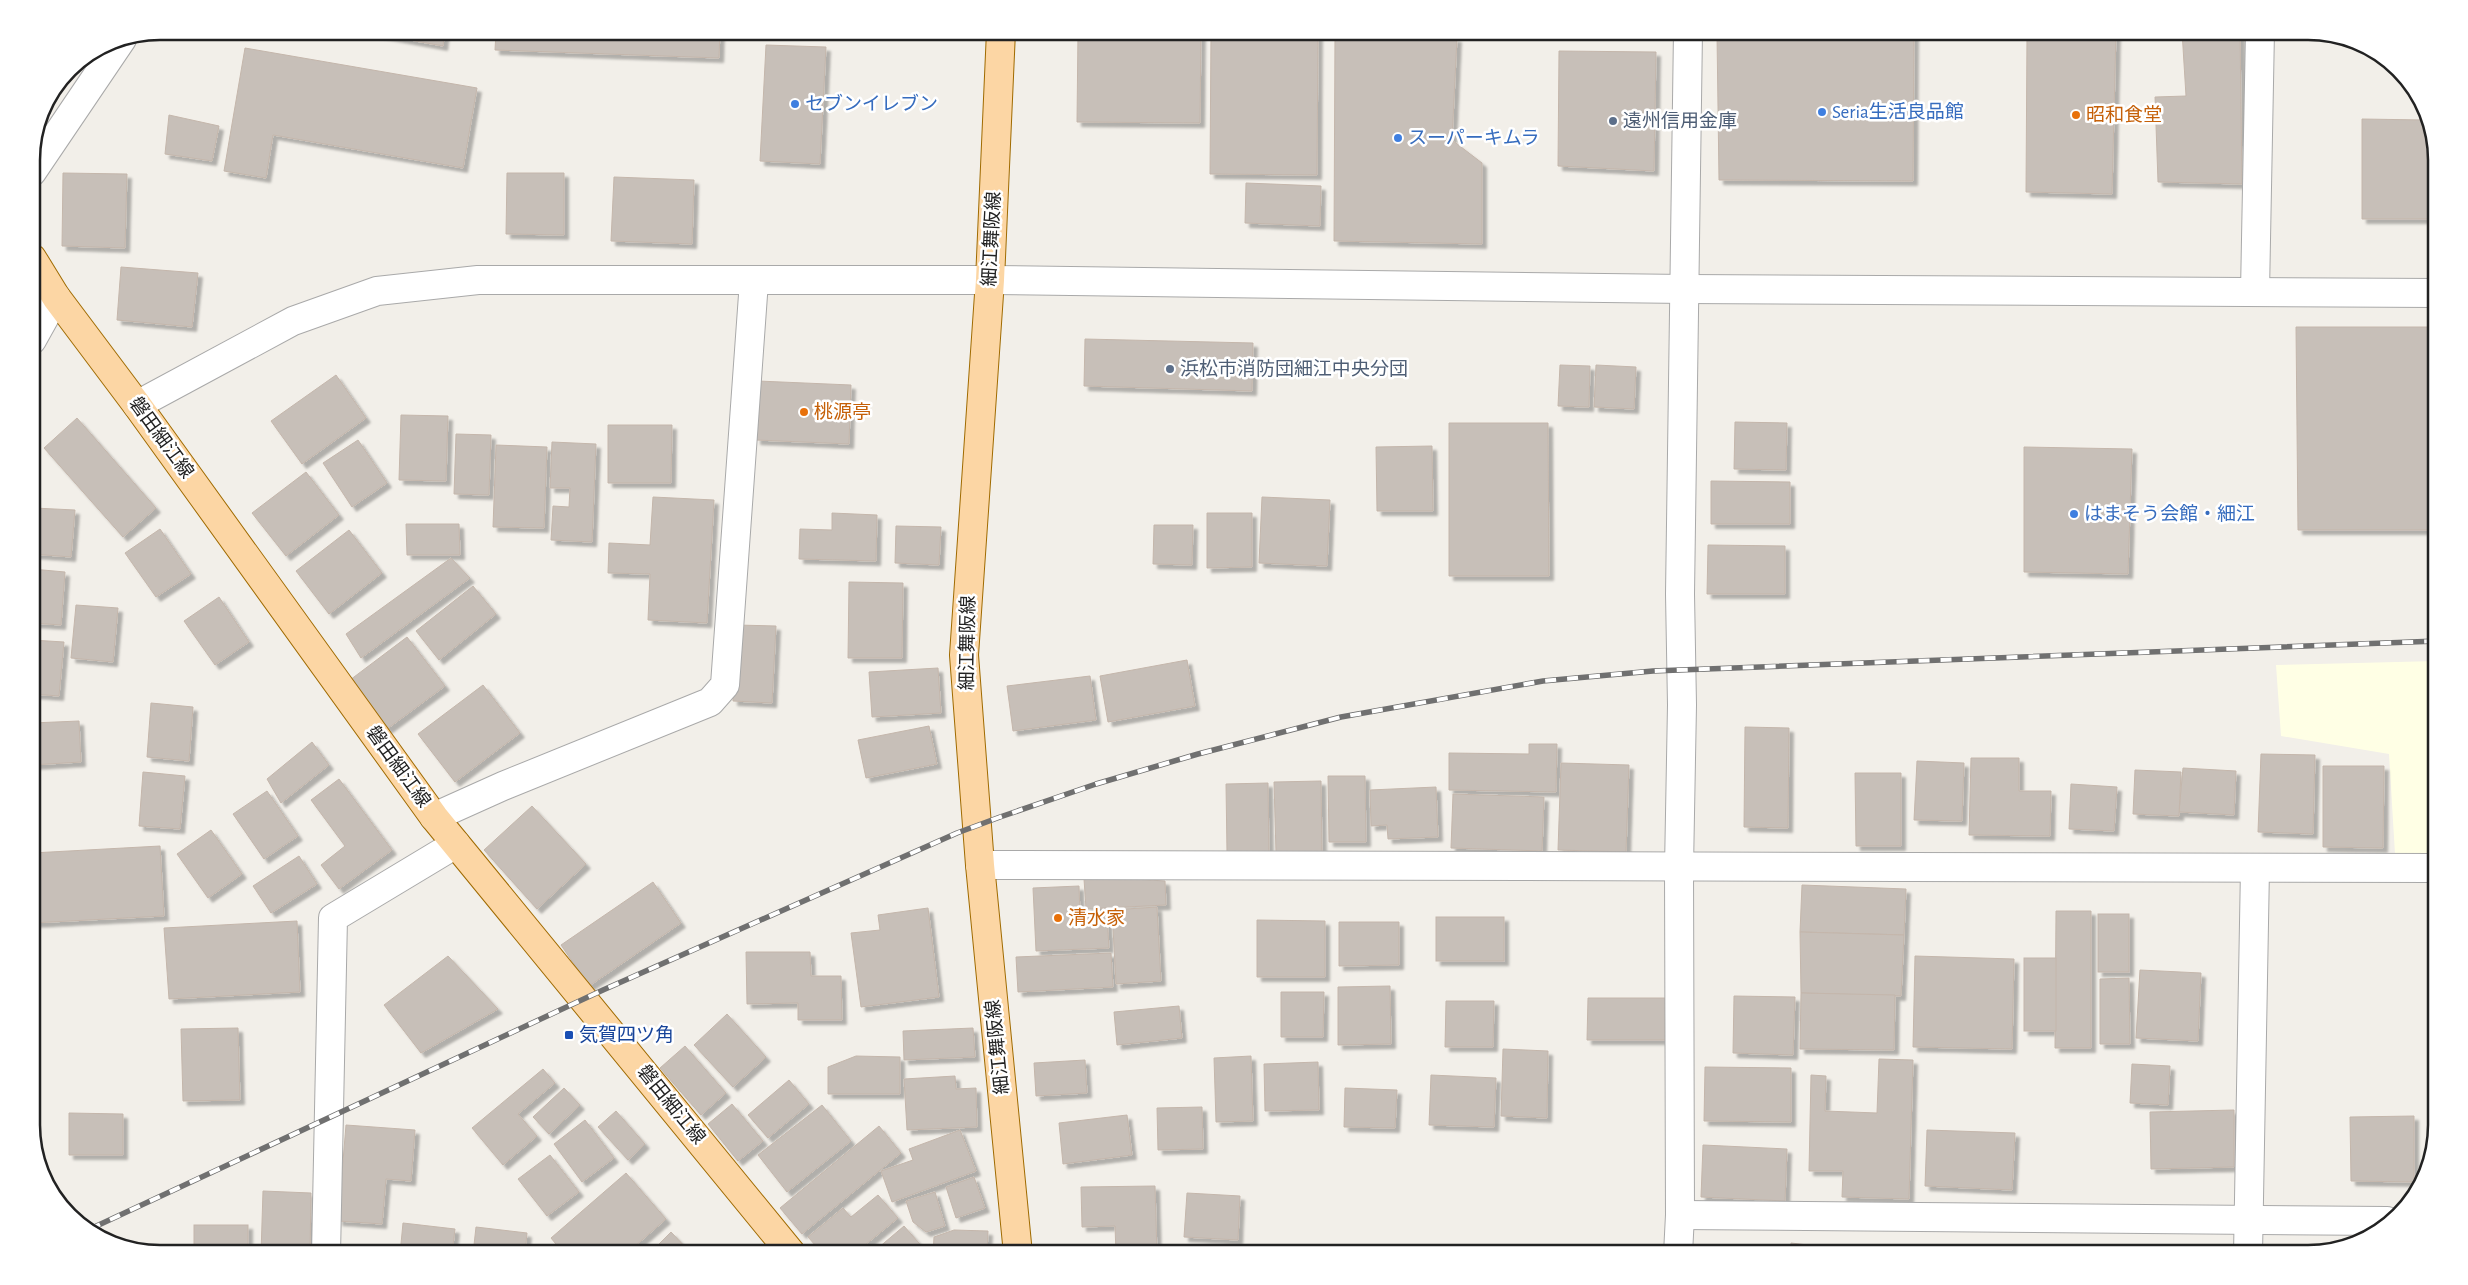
<svg xmlns="http://www.w3.org/2000/svg" width="2468" height="1285" font-family="'Alegreya Sans','Noto Sans JP',sans-serif">
<style>
.education{fill:#ffffe5}
.building{fill:#c7bfb8;stroke:#c4b6ab;filter:url(#shadow)}
.lines{fill:none;stroke-linecap:round;stroke-linejoin:round}
.minor-casing{stroke:#a9a9a9;stroke-width:30}
.major-casing{stroke:#a06b00;stroke-width:30}
.minor{stroke:#fff;stroke-width:28}
.major{stroke:#fcd6a4;stroke-width:28}
.rail-casing{stroke:#707070;stroke-width:5.5}
.rail{stroke:#fff;stroke-width:4;stroke-dasharray:11;stroke-linecap:butt}
.shop-dot{fill:#3f7fe0;stroke:#fff;stroke-width:2}
.food-dot{fill:#e8710a;stroke:#fff;stroke-width:2}
.service-dot{fill:#5c6f8a;stroke:#fff;stroke-width:2}
.transit-dot{fill:#1a4fb4;stroke:#fff;stroke-width:2}
.labels{text-anchor:middle;dominant-baseline:central;stroke-width:5;stroke-linejoin:round;paint-order:stroke}
.shop-label{font-size:19px;fill:#366cbe;stroke:#fff;text-anchor:start}
.food-label{font-size:19px;fill:#c56008;stroke:#fff;text-anchor:start}
.service-label{font-size:19px;fill:#4e5e75;stroke:#fff;text-anchor:start}
.street-label{font-size:19px;fill:#222;stroke:#fff}
.transit-label{font-size:19px;fill:#164399;stroke:#fff;text-anchor:start}
.rim{fill:none;stroke:#222;stroke-width:2.5}
</style>
<defs>
<filter id="shadow"><feDropShadow dx="4.5" dy="4.5" stdDeviation="1" flood-color="#0004"/></filter>
</defs>
<rect width="100%" height="100%" fill="#f2efe9"/>
<polygon class="education" points="2437,661 2437,856 2395,854 2389,754 2281,736 2276,665"/>
<g class="building">
<polygon points="360,31 445,31 443,46"/>
<polygon points="496,31 720,31 719,58 495,50"/>
<polygon points="1078,31 1201,31 1200,123 1077,122"/>
<polygon points="1211,31 1318,31 1317,175 1210,174"/>
<polygon points="1335,31 1457,38 1452,140 1482,163 1482,244 1334,241"/>
<polygon points="2182,31 2240,31 2242,184 2158,182 2155,97 2186,96"/>
<polygon points="1914,32 1913,181 1719,180 1717,35"/>
<polygon points="2116,32 2112,194 2026,192 2027,33"/>
<polygon points="766,45 826,47 820,164 760,161"/>
<polygon points="245,48 477,88 463,168 273,135 266,178 224,171"/>
<polygon points="1559,51 1656,52 1654,171 1558,166"/>
<polygon points="169,115 219,126 212,161 165,154"/>
<polygon points="2362,119 2425,120 2436,152 2437,219 2362,219"/>
<polygon points="63,173 127,174 125,248 62,246"/>
<polygon points="507,173 564,173 564,235 506,234"/>
<polygon points="614,177 694,180 692,244 611,241"/>
<polygon points="1246,183 1321,186 1320,226 1245,223"/>
<polygon points="121,267 198,273 192,327 117,320"/>
<polygon points="2296,327 2437,327 2437,530 2298,530"/>
<polygon points="1085,339 1253,343 1252,391 1084,386"/>
<polygon points="1560,365 1590,366 1589,407 1558,406"/>
<polygon points="1596,365 1636,367 1634,409 1594,407"/>
<polygon points="336,375 366,418 302,464 271,421"/>
<polygon points="758,381 851,385 849,444 756,440"/>
<polygon points="401,415 448,416 446,481 399,480"/>
<polygon points="77,418 156,508 123,537 44,448"/>
<polygon points="1735,422 1787,423 1786,470 1734,469"/>
<polygon points="1449,423 1548,423 1549,576 1449,576"/>
<polygon points="608,425 672,425 671,483 608,483"/>
<polygon points="456,434 491,435 489,495 454,494"/>
<polygon points="358,440 387,483 352,507 323,463"/>
<polygon points="552,442 596,444 592,542 551,540 553,506 569,507 570,488 550,488"/>
<polygon points="496,445 547,447 544,528 493,527"/>
<polygon points="1432,446 1433,511 1377,511 1376,447"/>
<polygon points="2024,447 2132,449 2128,574 2024,572"/>
<polygon points="306,472 339,515 286,556 252,513"/>
<polygon points="1711,481 1790,482 1790,524 1711,524"/>
<polygon points="653,497 714,500 707,623 648,620 650,574 608,573 609,543 650,545"/>
<polygon points="1262,497 1330,500 1327,566 1259,563"/>
<polygon points="34,508 75,510 71,557 32,554"/>
<polygon points="832,513 877,515 876,561 799,559 800,529 832,530"/>
<polygon points="1207,513 1252,513 1252,567 1207,568"/>
<polygon points="406,524 459,524 460,555 407,555"/>
<polygon points="1154,525 1193,525 1192,565 1153,564"/>
<polygon points="896,526 941,527 939,565 895,563"/>
<polygon points="160,529 191,574 156,597 125,553"/>
<polygon points="349,530 382,573 329,614 296,571"/>
<polygon points="1708,545 1785,546 1785,594 1707,594"/>
<polygon points="451,558 470,578 361,658 346,634"/>
<polygon points="32,569 65,572 61,625 32,623"/>
<polygon points="849,582 903,583 902,658 848,658"/>
<polygon points="473,586 496,614 439,660 416,631"/>
<polygon points="219,597 249,642 215,665 184,621"/>
<polygon points="76,605 118,608 113,662 71,658"/>
<polygon points="737,625 776,626 772,703 733,701"/>
<polygon points="407,637 445,686 387,729 350,680"/>
<polygon points="32,640 64,642 59,696 32,694"/>
<polygon points="1187,660 1195,706 1108,722 1100,676"/>
<polygon points="938,668 941,713 872,717 869,672"/>
<polygon points="1090,676 1096,720 1013,731 1007,686"/>
<polygon points="483,685 520,733 455,782 418,734"/>
<polygon points="151,703 193,707 189,761 147,757"/>
<polygon points="79,721 81,762 32,765 32,723"/>
<polygon points="929,726 937,764 866,778 858,740"/>
<polygon points="1745,727 1789,728 1788,828 1744,827"/>
<polygon points="312,742 329,765 281,803 267,779"/>
<polygon points="1529,744 1557,744 1556,792 1449,790 1449,753 1529,754"/>
<polygon points="2261,754 2315,755 2313,834 2258,832"/>
<polygon points="1971,758 2019,758 2019,791 2051,791 2050,836 1969,835"/>
<polygon points="1917,761 1964,763 1962,821 1914,820"/>
<polygon points="1561,763 1629,765 1626,852 1558,850"/>
<polygon points="2323,766 2384,766 2383,848 2323,847"/>
<polygon points="2183,768 2236,771 2234,815 2179,812"/>
<polygon points="2135,770 2181,772 2179,816 2133,814"/>
<polygon points="143,772 185,776 180,829 139,826"/>
<polygon points="1855,773 1901,773 1901,846 1856,846"/>
<polygon points="1328,776 1365,776 1366,842 1329,842"/>
<polygon points="339,779 392,850 339,889 321,865 345,846 311,800"/>
<polygon points="1321,781 1322,852 1276,853 1274,782"/>
<polygon points="1268,783 1269,852 1227,853 1226,784"/>
<polygon points="2071,784 2117,787 2114,831 2069,829"/>
<polygon points="1436,787 1438,837 1388,839 1387,825 1371,826 1370,790"/>
<polygon points="267,791 298,836 264,859 233,814"/>
<polygon points="1453,794 1544,797 1542,851 1451,848"/>
<polygon points="532,806 586,864 537,909 484,850"/>
<polygon points="211,830 242,874 208,898 177,854"/>
<polygon points="160,846 164,916 32,923 32,853"/>
<polygon points="299,856 317,884 271,913 253,886"/>
<polygon points="1119,878 1165,881 1166,905 1086,909 1084,879"/>
<polygon points="653,882 681,923 589,986 561,945"/>
<polygon points="1802,885 1906,889 1904,935 1800,932"/>
<polygon points="1079,886 1080,915 1107,914 1109,948 1036,951 1033,888"/>
<polygon points="1157,907 1161,981 1116,984 1112,910"/>
<polygon points="928,908 939,997 861,1007 851,933 880,930 878,915"/>
<polygon points="2056,911 2091,911 2091,1048 2055,1048"/>
<rect x="2098" y="914" width="31" height="58"/>
<rect x="1436" y="917" width="68" height="44"/>
<polygon points="1257,920 1325,921 1325,977 1257,977"/>
<polygon points="297,921 300,992 169,999 164,928"/>
<polygon points="1339,922 1399,922 1399,965 1339,966"/>
<polygon points="1800,932 1904,935 1901,996 1801,993"/>
<polygon points="746,952 810,952 811,976 841,976 842,1020 798,1020 798,1003 747,1004"/>
<polygon points="1111,953 1113,987 1018,992 1016,957"/>
<polygon points="448,956 498,1009 421,1053 384,1005"/>
<polygon points="1915,956 2014,959 2012,1049 1913,1047"/>
<rect x="2024" y="958" width="32" height="73"/>
<polygon points="2140,970 2201,973 2198,1041 2136,1038"/>
<polygon points="2129,978 2130,1044 2100,1044 2100,979"/>
<polygon points="1390,986 1391,1044 1338,1045 1338,987"/>
<polygon points="1281,992 1324,992 1323,1037 1281,1037"/>
<polygon points="1801,993 1895,995 1894,1050 1800,1049"/>
<polygon points="1734,996 1795,997 1793,1055 1733,1053"/>
<polygon points="1588,998 1665,998 1665,1040 1587,1040"/>
<polygon points="1446,1001 1494,1001 1493,1047 1445,1047"/>
<polygon points="1179,1006 1182,1038 1117,1045 1114,1012"/>
<polygon points="727,1014 766,1057 733,1087 694,1045"/>
<polygon points="238,1028 240,1100 183,1101 181,1029"/>
<polygon points="973,1028 975,1057 904,1060 903,1031"/>
<polygon points="685,1046 726,1093 701,1115 660,1068"/>
<polygon points="1503,1049 1548,1051 1547,1118 1501,1116"/>
<polygon points="856,1056 900,1057 900,1094 828,1094 828,1067"/>
<polygon points="1251,1056 1253,1121 1216,1122 1214,1058"/>
<polygon points="1879,1059 1913,1060 1909,1199 1842,1197 1843,1171 1809,1171 1811,1075 1826,1076 1825,1111 1877,1113"/>
<polygon points="1085,1060 1087,1093 1036,1096 1034,1063"/>
<polygon points="1318,1062 1319,1110 1265,1111 1264,1064"/>
<polygon points="2132,1064 2170,1066 2168,1105 2130,1103"/>
<polygon points="1705,1067 1791,1068 1791,1122 1704,1121"/>
<polygon points="543,1069 555,1083 518,1114 537,1136 503,1165 472,1128"/>
<polygon points="1431,1075 1496,1078 1494,1127 1429,1125"/>
<polygon points="955,1076 956,1089 976,1088 977,1127 907,1130 904,1079"/>
<polygon points="789,1080 809,1104 768,1138 748,1115"/>
<polygon points="564,1088 580,1105 549,1134 533,1117"/>
<polygon points="1345,1088 1397,1090 1395,1128 1344,1127"/>
<polygon points="732,1104 763,1141 738,1161 708,1124"/>
<polygon points="822,1105 851,1141 787,1192 758,1155"/>
<polygon points="1202,1107 1203,1149 1158,1150 1157,1108"/>
<polygon points="2234,1110 2234,1167 2151,1169 2150,1112"/>
<polygon points="616,1111 645,1144 628,1160 598,1127"/>
<polygon points="69,1113 123,1114 123,1155 69,1155"/>
<polygon points="1127,1115 1132,1155 1063,1164 1059,1123"/>
<polygon points="2414,1116 2414,1182 2351,1181 2350,1117"/>
<polygon points="585,1120 614,1158 582,1182 554,1144"/>
<polygon points="346,1125 415,1130 411,1181 386,1179 382,1224 338,1221"/>
<polygon points="879,1126 901,1153 802,1234 780,1208"/>
<polygon points="960,1130 976,1171 892,1202 881,1171 913,1160 909,1149"/>
<polygon points="1927,1130 2015,1133 2012,1190 1925,1186"/>
<polygon points="1703,1145 1787,1149 1785,1201 1701,1197"/>
<polygon points="550,1155 579,1192 547,1216 518,1179"/>
<polygon points="626,1173 666,1219 626,1254 564,1254 551,1238"/>
<polygon points="974,1177 985,1208 956,1218 946,1187"/>
<polygon points="1155,1186 1157,1254 1116,1254 1115,1226 1082,1227 1081,1187"/>
<polygon points="263,1191 311,1193 310,1254 261,1254"/>
<polygon points="935,1192 945,1226 926,1232 913,1222 906,1201"/>
<polygon points="1187,1193 1240,1196 1238,1240 1184,1237"/>
<polygon points="878,1195 898,1218 854,1254 823,1254 808,1237 843,1208 851,1217"/>
<polygon points="403,1223 455,1229 452,1254 400,1254"/>
<rect x="194" y="1225" width="54" height="29"/>
<polygon points="904,1226 926,1251 924,1254 871,1254"/>
<polygon points="476,1227 527,1233 525,1254 473,1254"/>
<polygon points="954,1230 988,1231 987,1254 933,1254 934,1237"/>
<polygon points="671,1232 692,1254 649,1254"/>
<polygon points="1791,1243 1808,1245 1807,1254 1727,1254 1728,1247 1790,1253"/>
<polygon points="1821,1245 1921,1249 1921,1254 1821,1254"/>
</g>
<g class="lines">
<g class="minor-casing">
<g id="minor">
<polyline points="32,172 122,39"/>
<polyline points="2255,292 2260,31"/>
<polyline points="32,340 56,297"/>
<polyline points="137,405 293,321 377,291 478,280 990,280 1685,289 2437,293"/>
<polyline points="434,817 503,786 710,702 725,685 754,281"/>
<polyline points="980,865 2437,868"/>
<polyline points="1680,1215 2387,1221"/>
<polyline points="326,1254 333,918 456,844"/>
<polyline points="1678,1254 1680,1215 1679,868 1682,705 1680,594 1688,31"/>
<polyline points="2248,1254 2255,868"/>
</g>
</g>
<g class="major-casing">
<g id="major">
<polyline points="1001,31 990,280 964,655 980,865 1018,1254"/>
<polyline points="32,258 56,297 137,405 434,817 792,1254"/>
</g>
</g>
<use href="#minor" class="minor"/>
<use href="#major" class="major"/>
<g class="rail-casing">
<polyline id="rail" points="90,1229 603,990 957,833 1000,817 1096,784 1198,754 1341,717 1543,681 1653,671 2437,641"/>
</g>
<use href="#rail" class="rail"/>
</g>
<g class="shop-dot">
<circle cx="795" cy="104" r="5"/>
<circle cx="1822" cy="112" r="5"/>
<circle cx="1398" cy="138" r="5"/>
<circle cx="2074" cy="514" r="5"/>
</g>
<g class="food-dot">
<circle cx="2076" cy="115" r="5"/>
<circle cx="804" cy="412" r="5"/>
<circle cx="1058" cy="918" r="5"/>
</g>
<g class="service-dot">
<circle cx="1613" cy="121" r="5"/>
<circle cx="1170" cy="369" r="5"/>
</g>
<rect class="transit-dot" x="564" y="1030" width="10" height="10" rx="2.5"/>
<g class="labels">
<g class="shop-label">
<text x="805" y="104">セブンイレブン</text>
<text x="1832" y="112">Seria生活良品館</text>
<text x="1408" y="138">スーパーキムラ</text>
<text x="2084" y="514">はまそう会館・細江</text>
</g>
<g class="food-label">
<text x="2086" y="115">昭和食堂</text>
<text x="814" y="412">桃源亭</text>
<text x="1068" y="918">清水家</text>
</g>
<g class="service-label">
<text x="1623" y="121">遠州信用金庫</text>
<text x="1180" y="369">浜松市消防団細江中央分団</text>
</g>
<g class="street-label">
<text transform="translate(992 239) rotate(-87)">細江舞阪線</text>
<text transform="translate(161 438) rotate(54)">磐田細江線</text>
<text transform="translate(968 643) rotate(-89)">細江舞阪線</text>
<text transform="translate(398 767) rotate(54)">磐田細江線</text>
<text transform="translate(998 1047) rotate(-96)">細江舞阪線</text>
<text transform="translate(671 1105) rotate(51)">磐田細江線</text>
</g>
<g class="transit-label">
<text x="579" y="1035">気賀四ツ角</text>
</g>
</g>
<path d="M0 0H2468V1285H0ZM160 40H2308A120 120 0 0 1 2428 160V1125A120 120 0 0 1 2308 1245H160A120 120 0 0 1 40 1125V160A120 120 0 0 1 160 40Z" fill="#fff" fill-rule="evenodd"/>
<path class="rim" d="M160 40H2308A120 120 0 0 1 2428 160V1125A120 120 0 0 1 2308 1245H160A120 120 0 0 1 40 1125V160A120 120 0 0 1 160 40Z"/>
</svg>
